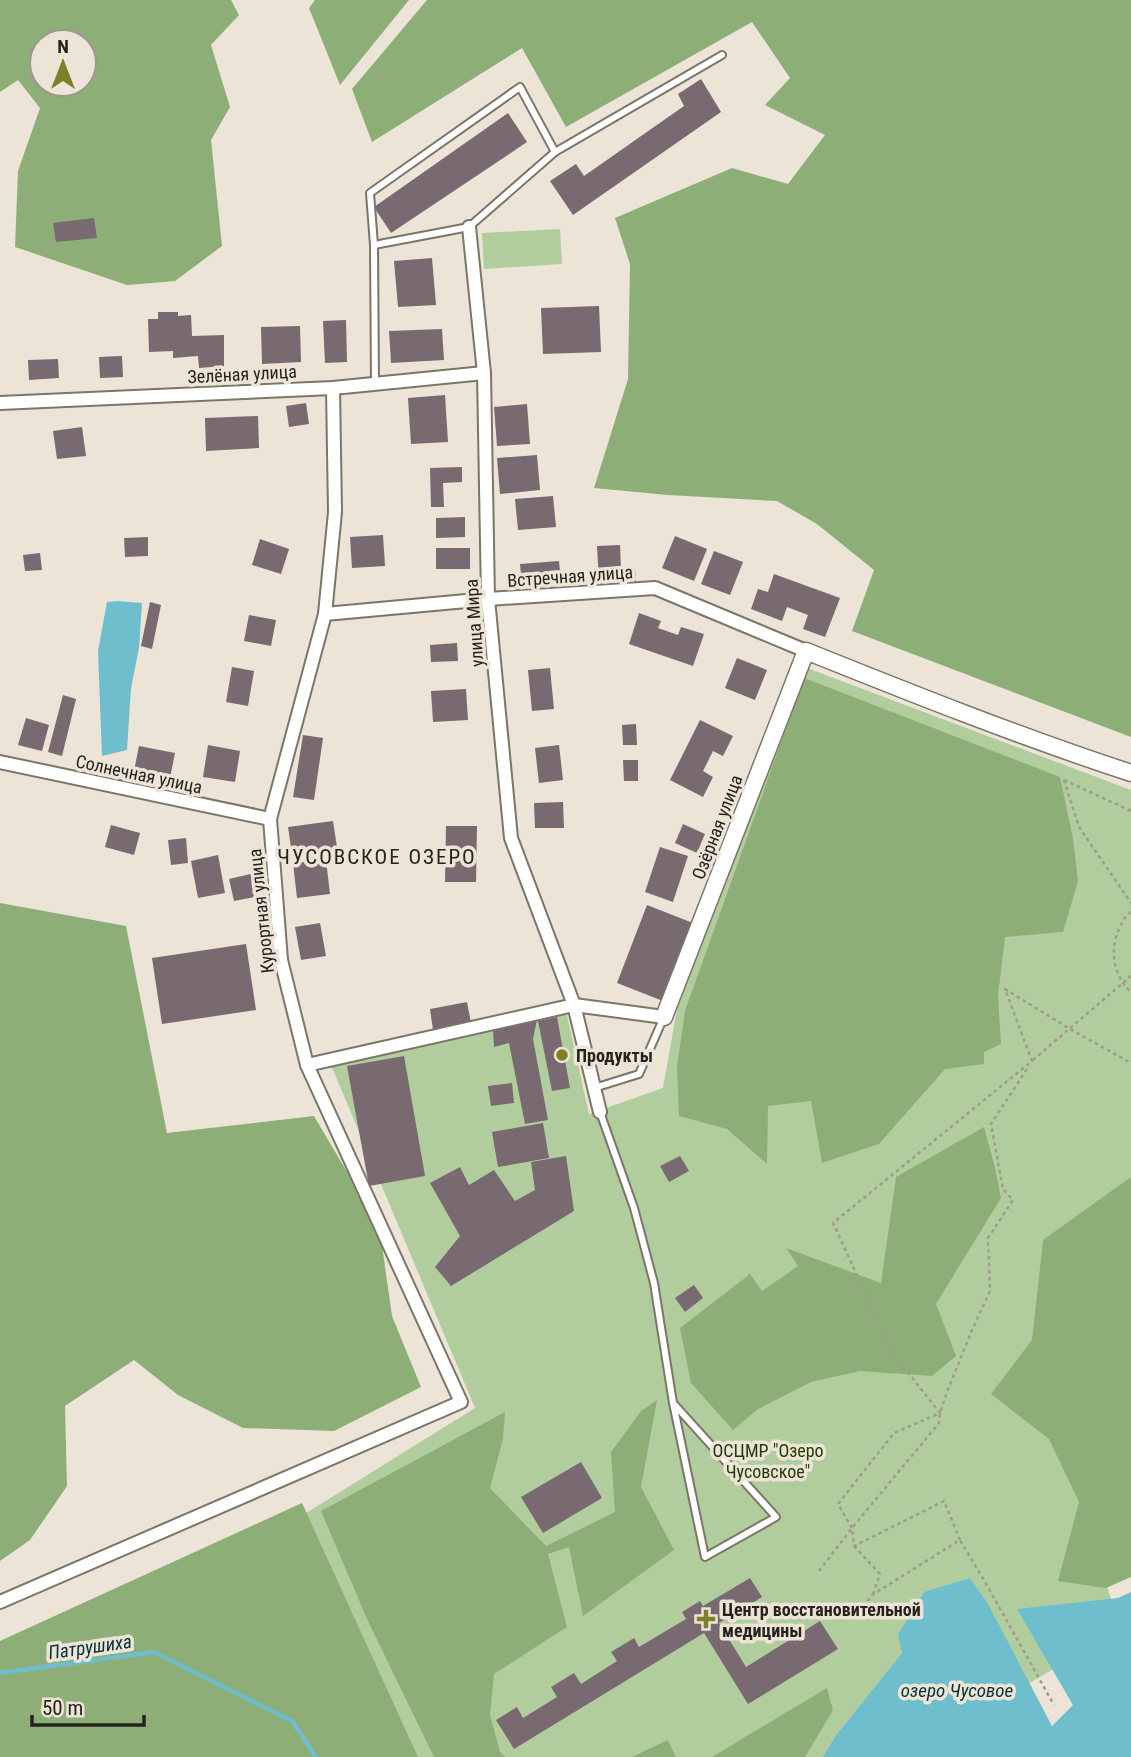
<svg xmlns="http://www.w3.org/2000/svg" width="1131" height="1757" font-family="'Roboto Condensed',sans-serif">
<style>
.green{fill:#b1cd9d}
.forest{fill:#8eae78;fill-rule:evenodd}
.water{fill:#6ebece}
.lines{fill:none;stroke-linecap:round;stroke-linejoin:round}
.stream{stroke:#6ebece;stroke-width:4.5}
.building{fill:#786a70}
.service-casing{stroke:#7c7569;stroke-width:10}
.minor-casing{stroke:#7c7569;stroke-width:16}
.tertiary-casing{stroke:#7c7569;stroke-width:19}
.path{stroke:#a09a8f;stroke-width:2.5;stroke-dasharray:3.5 3.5;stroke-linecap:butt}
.service{stroke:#fff;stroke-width:6}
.minor{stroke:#fff;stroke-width:12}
.tertiary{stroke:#fff;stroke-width:16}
.poi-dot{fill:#7d802a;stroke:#ece4d6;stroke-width:2.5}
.labels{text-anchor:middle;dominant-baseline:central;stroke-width:7;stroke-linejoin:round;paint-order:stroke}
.street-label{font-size:18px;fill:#26231e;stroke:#ece4d6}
.poi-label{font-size:18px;font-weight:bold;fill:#26231e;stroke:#ece4d6;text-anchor:start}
.park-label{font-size:18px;fill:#1f3b00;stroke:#ece4d6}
.water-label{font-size:19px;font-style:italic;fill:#083038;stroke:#ece4d6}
.quarter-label{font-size:21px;letter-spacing:2px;fill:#26231e;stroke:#ece4d6}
</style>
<rect width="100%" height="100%" fill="#ece4d6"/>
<g class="green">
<polygon points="560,229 562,264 484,269 482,233"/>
<polygon points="807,668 1131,790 1131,1196 1040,1328 1119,1631 902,1757 356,1757 250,1548 475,1408 331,1065 567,1015 589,1114 663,1088 677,1009"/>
</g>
<g class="forest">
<path d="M0,0H231L239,15L211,45L230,107L211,140L222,246L175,281L127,285L15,247L18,171L40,108L18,80L0,92ZM42,42H84V84H42Z"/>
<polygon points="315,0 409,0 340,85 309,8"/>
<polygon points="427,0 1131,0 1131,737 852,631 874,570 817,524 777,501 668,495 594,488 628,379 630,264 615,218 732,168 788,184 825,135 765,105 790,78 752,22 566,127 522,48 372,142 352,89"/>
<polygon points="804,678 1060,777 1073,838 1078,881 1063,932 1005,937 998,996 1001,1044 984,1052 984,1064 945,1069 879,1144 822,1163 811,1101 768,1106 767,1164 727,1129 679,1116 677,1066 685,1011"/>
<polygon points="0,903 126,926 167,1133 314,1116 353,1182 378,1217 392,1316 421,1387 334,1431 243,1428 178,1395 134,1360 65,1406 67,1486 30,1540 0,1561"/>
<polygon points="984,1127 995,1168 1001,1198 936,1304 956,1356 932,1376 860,1371 811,1382 758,1409 733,1430 691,1383 680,1328 750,1274 762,1291 798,1266 786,1248 881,1283 896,1177"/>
<polygon points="1131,1177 1131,1577 1106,1588 1058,1581 1079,1502 1049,1439 991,1394 1032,1340 1043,1240"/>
<polygon points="657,1400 641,1487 674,1550 583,1616 569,1547 548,1554 567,1627 494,1674 490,1715 500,1752 506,1757 434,1757 367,1619 321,1511 505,1412 503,1439 490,1488 546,1546 615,1512 611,1452 641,1411"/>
<polygon points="302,1503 418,1757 0,1757 0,1641"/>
<polygon points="827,1688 833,1710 805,1757 712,1757"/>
<polygon points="668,1740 676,1757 632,1757"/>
</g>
<g class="water">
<polygon points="117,601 142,603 139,648 131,688 127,750 102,756 98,651 107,602"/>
<polygon points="970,1578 988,1604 1052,1726 1073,1705 1017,1609 1118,1598 1131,1592 1131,1757 823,1757 835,1737 902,1653 898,1634 924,1592"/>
</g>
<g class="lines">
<polyline class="stream" points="0,1673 154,1652 292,1721 316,1757"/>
</g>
<g class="building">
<polygon points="701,79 721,112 573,215 550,181 576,164 584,176 684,106 678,94"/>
<polygon points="508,113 527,142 391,233 374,207"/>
<polygon points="94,218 97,238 56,242 53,223"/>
<polygon points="432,258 436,305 398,307 394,261"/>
<polygon points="599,306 601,352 543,354 541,308"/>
<polygon points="158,312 178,312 178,316 191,315 192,336 224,335 224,366 199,368 198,356 173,358 173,351 149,352 148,319 158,319"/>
<polygon points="346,320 347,362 325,363 323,321"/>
<polygon points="300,326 301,362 262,364 261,327"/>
<polygon points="442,329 444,360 391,363 389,331"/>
<polygon points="122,356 123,377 100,378 99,357"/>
<polygon points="58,359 59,378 29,380 28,360"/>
<polygon points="445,395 448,442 411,444 408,398"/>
<polygon points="306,403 309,424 289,427 286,406"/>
<polygon points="527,404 530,444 497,446 494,407"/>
<polygon points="258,416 259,448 206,451 205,418"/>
<polygon points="82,427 86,456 57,459 53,431"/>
<polygon points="537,455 540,490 500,494 497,458"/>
<polygon points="462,467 462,482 443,483 444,507 431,507 430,468"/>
<polygon points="553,496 556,527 518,530 515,499"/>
<polygon points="465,517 465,537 436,538 436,518"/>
<polygon points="383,535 385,566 352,568 350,537"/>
<polygon points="675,536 707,549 694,581 662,568"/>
<polygon points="148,537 148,556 125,557 124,538"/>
<polygon points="260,539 289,549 281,574 252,565"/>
<polygon points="620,545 621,570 635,569 636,582 599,584 597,546"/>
<rect x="436" y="548" width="34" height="21"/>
<polygon points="714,551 743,562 730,595 701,584"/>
<polygon points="40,553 42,570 25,571 23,555"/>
<polygon points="559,561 561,583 522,586 520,564"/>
<polygon points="774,574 840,598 825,637 803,629 808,615 787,607 782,621 751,609 758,589 768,592"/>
<polygon points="150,602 161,605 152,649 141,646"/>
<polygon points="639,613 661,621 658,628 678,635 681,627 704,634 693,666 629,644"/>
<polygon points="249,615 276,620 271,646 244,641"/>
<polygon points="457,643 458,661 431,662 430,645"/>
<polygon points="737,658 767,670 755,700 725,688"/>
<polygon points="232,667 254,671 248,706 226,702"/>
<polygon points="550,668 554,709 532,711 528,670"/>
<polygon points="466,689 468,720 433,722 431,691"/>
<polygon points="63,695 76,699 62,756 48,752"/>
<polygon points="26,718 49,725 42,751 18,745"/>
<polygon points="700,720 733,736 723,756 713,751 703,771 713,777 703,797 670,780"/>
<polygon points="636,724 637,745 623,745 622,725"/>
<polygon points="303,735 323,738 314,800 293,797"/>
<polygon points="208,745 240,751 235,782 203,777"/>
<polygon points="559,745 563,780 539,783 535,748"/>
<polygon points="139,746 175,753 170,778 134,771"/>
<polygon points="623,760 638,760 638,781 624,781"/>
<polygon points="563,802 564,828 535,828 534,803"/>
<polygon points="333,821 337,847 292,854 288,827"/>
<polygon points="683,824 705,834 697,853 675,843"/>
<polygon points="111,825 140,833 134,855 105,847"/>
<polygon points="446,826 477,826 476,882 445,882"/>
<polygon points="186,838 188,863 171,865 168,840"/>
<polygon points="660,847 688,856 673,902 645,892"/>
<polygon points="218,855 225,893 198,898 191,861"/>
<polygon points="326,860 330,894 297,898 293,863"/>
<polygon points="255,873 260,896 234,901 229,879"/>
<polygon points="647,905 693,923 663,1001 617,983"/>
<polygon points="320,923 326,956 301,960 295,927"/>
<polygon points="246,944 256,1010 162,1024 152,958"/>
<polygon points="467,1002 471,1023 433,1030 430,1009"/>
<polygon points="557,1017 570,1088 552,1091 538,1021"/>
<polygon points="537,1020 533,1039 548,1120 525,1124 509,1043 494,1047 493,1030"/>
<polygon points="404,1056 425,1176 369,1186 347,1066"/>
<polygon points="512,1083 514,1103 491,1106 488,1086"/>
<polygon points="543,1123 549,1158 498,1167 492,1132"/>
<polygon points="566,1156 574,1211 451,1286 435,1267 460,1236 430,1183 460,1167 469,1185 494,1170 515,1201 535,1190 531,1162"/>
<polygon points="680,1156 689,1171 669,1182 660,1166"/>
<polygon points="694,1285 703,1298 685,1312 675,1298"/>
<polygon points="581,1462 602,1498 543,1533 521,1497"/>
<polygon points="750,1578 762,1597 719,1623 746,1667 820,1621 838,1649 748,1704 704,1633 514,1749 496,1720 517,1707 523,1718 557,1697 551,1687 574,1673 581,1684 617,1661 611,1652 634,1638 639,1647 686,1619 682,1612 700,1601 703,1606"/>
</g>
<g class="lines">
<g class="service-casing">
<g id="service">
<polyline points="374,245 469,227 555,152 722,55"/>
<polyline points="375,383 374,245 370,193 520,87 555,152"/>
<polyline points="594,1088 639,1074 663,1019"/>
<polyline points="600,1112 634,1208 654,1283 673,1403 705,1557 776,1517 673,1403"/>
</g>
</g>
<g class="minor-casing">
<g id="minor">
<polyline points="469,227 484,373 488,599 511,838 574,1005 600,1112"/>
<polyline points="0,403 333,388 484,373"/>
<polyline points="325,614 488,599 655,588 806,651"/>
<polyline points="0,762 270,819"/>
<polyline points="307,1065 574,1005 664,1017"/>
<polyline points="0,1602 461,1402 307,1065 281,960 270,819 325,614 335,512 333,388"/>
</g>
</g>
<g class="tertiary-casing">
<path id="tertiary" d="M664,1017L806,651C913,694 1021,737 1131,773"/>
</g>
<g class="path">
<polyline points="1064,780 1079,827 1131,903"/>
<polyline points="1064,780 1131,811"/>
<path d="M1131,912C1125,916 1124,919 1121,925C1109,947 1112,975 1131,992"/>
<polyline points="1033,1060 1131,976"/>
<polyline points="960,1540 944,1501 854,1546 852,1528 838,1504 894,1433 940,1413 894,1355 833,1223 1032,1061 1005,989 1070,1029 1131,1063"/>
<polyline points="854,1546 880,1574 873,1594"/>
<polyline points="819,1571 852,1528 939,1423 940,1413 947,1392 972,1330 990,1291 988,1238 1013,1200 1003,1189 991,1124 1029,1066"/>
<polyline points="855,1618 872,1595 960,1540 989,1589 1054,1705"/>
</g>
<use href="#service" class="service"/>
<use href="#minor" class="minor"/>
<use href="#tertiary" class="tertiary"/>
</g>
<g class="poi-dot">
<circle cx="562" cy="1055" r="7"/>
<path d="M702.5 1608.5h7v7h7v7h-7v7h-7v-7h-7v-7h7z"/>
</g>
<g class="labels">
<g class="street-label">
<text transform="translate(242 374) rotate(-3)">Зелёная улица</text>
<text transform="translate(570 576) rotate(-4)">Встречная улица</text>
<text transform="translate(474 623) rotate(-94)">улица Мира</text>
<text transform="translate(139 774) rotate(12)">Солнечная улица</text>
<text transform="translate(717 827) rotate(-69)">Озёрная улица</text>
<text transform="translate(261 911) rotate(-96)">Курортная улица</text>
</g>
<g class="poi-label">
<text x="576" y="1055">Продукты</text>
<text x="722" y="1609">Центр восстановительной<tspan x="722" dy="21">медицины</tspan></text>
</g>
<g class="park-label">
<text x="768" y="1450">ОСЦМР "Озеро<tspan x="768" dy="21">Чусовское"</tspan></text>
</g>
<g class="water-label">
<text transform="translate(90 1647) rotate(-8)">Патрушиха</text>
<text x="957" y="1690">озеро Чусовое</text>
</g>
<g class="quarter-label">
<text x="377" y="857">ЧУСОВСКОЕ ОЗЕРО</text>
</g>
</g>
<g transform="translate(63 63)"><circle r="33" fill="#ece4d6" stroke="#9d978c" stroke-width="2"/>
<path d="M0-5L12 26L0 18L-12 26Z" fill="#7d802a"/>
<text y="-10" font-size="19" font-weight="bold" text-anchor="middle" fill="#26231e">N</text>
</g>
<path d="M32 1715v10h112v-10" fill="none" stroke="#26231e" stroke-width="3.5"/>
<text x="42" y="1715" font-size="21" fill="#26231e" stroke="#ece4d6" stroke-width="5" paint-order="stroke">50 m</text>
</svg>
